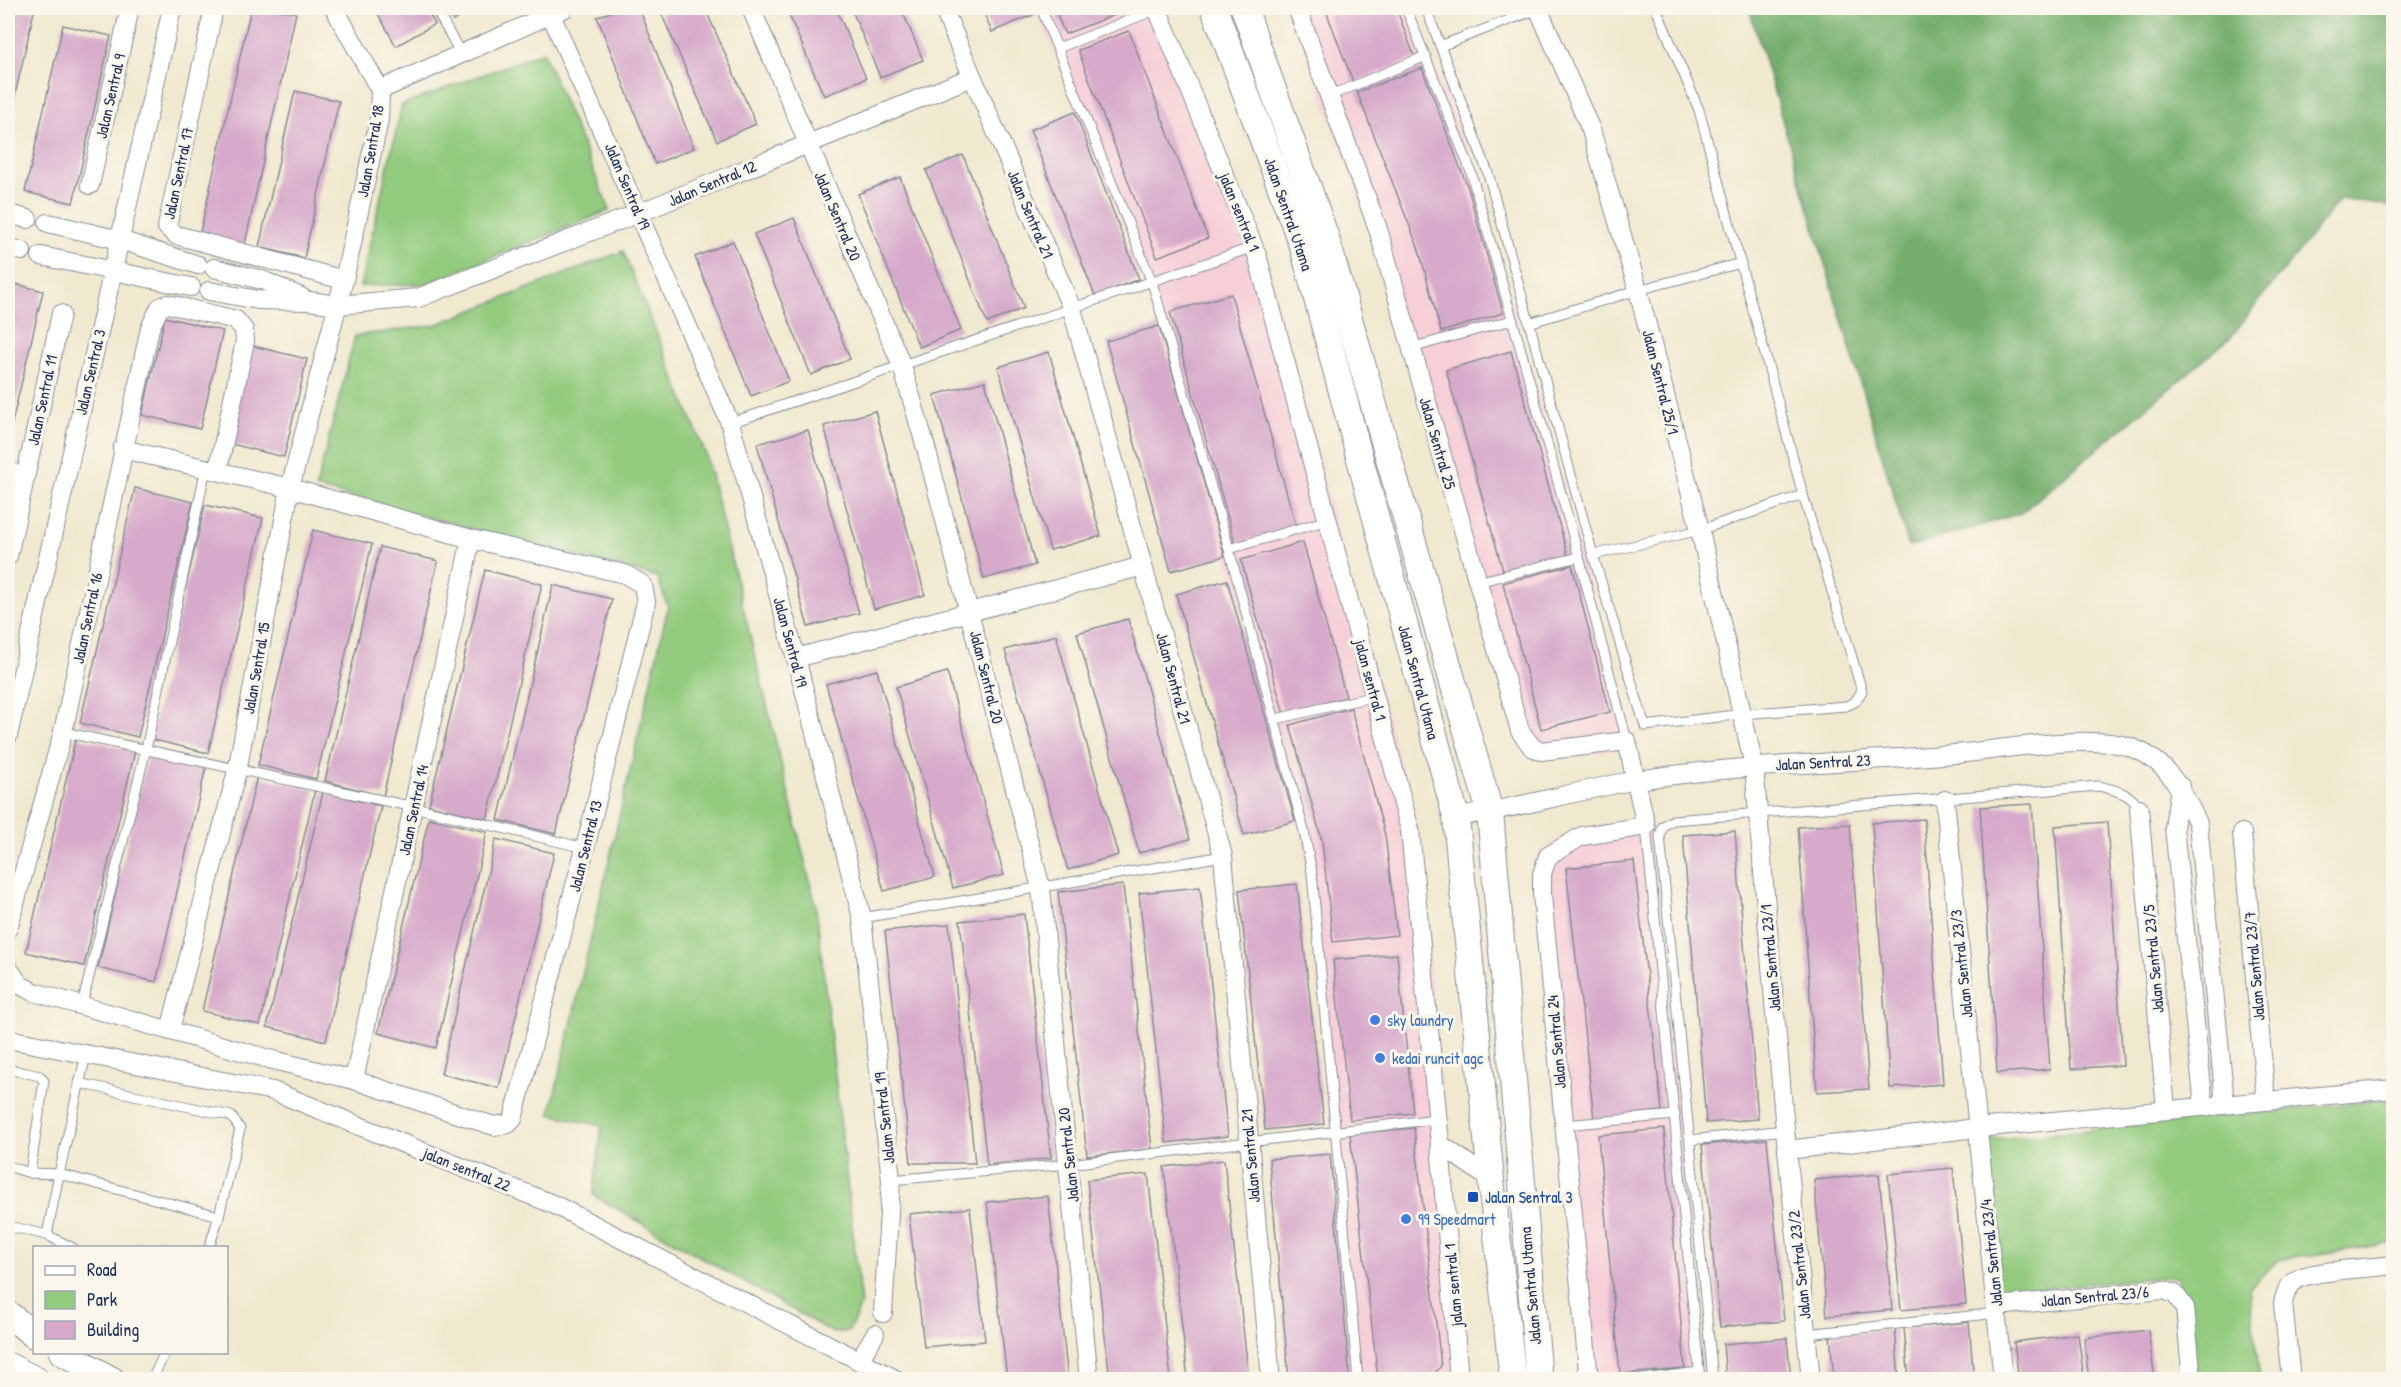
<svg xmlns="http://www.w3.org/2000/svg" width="2401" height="1387" font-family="'Patrick Hand',sans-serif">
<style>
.built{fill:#f6cfd7}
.green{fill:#93cb7e;stroke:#577d6e;stroke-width:1.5}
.forest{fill:#76af6d;stroke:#486f66;stroke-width:1.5}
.building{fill:#d7aacb}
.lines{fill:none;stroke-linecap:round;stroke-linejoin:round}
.lane-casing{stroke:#868c96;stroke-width:11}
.street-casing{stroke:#868c96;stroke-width:20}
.secondary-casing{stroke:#868c96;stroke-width:28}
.lane{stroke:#fff;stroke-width:9}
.street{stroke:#fff;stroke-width:18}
.secondary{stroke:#fff;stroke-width:26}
.shop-dot{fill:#3f7fe0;stroke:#fbf7ec;stroke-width:2}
.transit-dot{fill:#1a4fb4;stroke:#fbf7ec;stroke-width:2}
.labels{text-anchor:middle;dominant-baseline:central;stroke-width:6;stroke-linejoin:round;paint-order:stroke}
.street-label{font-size:16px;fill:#1b2f5e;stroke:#fbf7ec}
.shop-label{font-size:16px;fill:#366cbe;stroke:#fbf7ec;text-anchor:start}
.transit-label{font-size:16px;fill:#164399;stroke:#fbf7ec;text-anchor:start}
</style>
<rect width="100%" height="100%" fill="#fbf7ec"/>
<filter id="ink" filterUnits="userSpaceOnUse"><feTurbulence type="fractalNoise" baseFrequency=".0167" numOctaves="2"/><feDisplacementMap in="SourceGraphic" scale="12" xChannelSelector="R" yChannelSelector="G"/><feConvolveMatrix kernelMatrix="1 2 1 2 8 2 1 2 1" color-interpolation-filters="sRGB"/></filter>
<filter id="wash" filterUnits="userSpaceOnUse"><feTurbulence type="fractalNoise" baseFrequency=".008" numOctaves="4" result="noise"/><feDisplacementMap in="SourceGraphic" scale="24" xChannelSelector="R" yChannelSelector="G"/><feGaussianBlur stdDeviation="1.35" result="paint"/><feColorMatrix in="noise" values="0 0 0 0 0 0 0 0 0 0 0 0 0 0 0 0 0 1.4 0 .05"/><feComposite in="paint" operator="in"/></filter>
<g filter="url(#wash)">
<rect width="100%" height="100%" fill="#f0e9cf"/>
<g class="built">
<polygon points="1036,8 1164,8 1265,258 1417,828 1468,1379 1354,1379 1331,1115 1305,851 1265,696 1162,328 1145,279"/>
<polygon points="1290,8 1410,8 1475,169 1630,734 1621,749 1552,759 1539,759 1527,753 1371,230"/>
<polygon points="1649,818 1704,1379 1581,1379 1535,874 1540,852 1560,838 1583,828"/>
</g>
<g class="green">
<polygon points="543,52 610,210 426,284 360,286 402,105"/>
<polygon points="623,251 706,455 816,907 861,1305 849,1331 833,1333 593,1195 602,1126 550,1114 668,607 657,577 316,488 355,336 435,325"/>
<polygon points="2393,1099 2393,1243 2278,1260 2249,1288 2260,1379 2191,1379 2177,1276 1997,1292 1979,1141"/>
</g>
<polygon class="forest" points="1749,8 2393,8 2393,207 2340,199 2230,338 2021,513 1909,547"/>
<g id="blocks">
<g class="building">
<polygon points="8,8 34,11 8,126"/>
<polygon points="251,8 271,8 296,13 244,248 199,237"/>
<polygon points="375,8 426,8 435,24 396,46"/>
<polygon points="445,8 478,8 453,21"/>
<polygon points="621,8 639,8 694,148 655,164 597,17"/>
<polygon points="659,8 705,8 756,124 717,141"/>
<polygon points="786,8 836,8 866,78 824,96"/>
<polygon points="851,8 901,8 923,60 880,77"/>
<polygon points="982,8 1032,8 1035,14 992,32"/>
<polygon points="1054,8 1120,8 1122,12 1065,34"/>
<polygon points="1325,8 1396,8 1415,58 1353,82"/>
<polygon points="63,25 111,36 73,203 25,192"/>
<polygon points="1129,31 1208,238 1157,257 1078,50"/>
<polygon points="1422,68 1468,188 1503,313 1441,332 1419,250 1357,92"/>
<polygon points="295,91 339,101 304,258 259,247"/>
<polygon points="1075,112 1139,279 1095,296 1030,130"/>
<polygon points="963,155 1024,308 987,323 926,170"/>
<polygon points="900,177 961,330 919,347 858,194"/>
<polygon points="794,218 850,359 811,375 754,234"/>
<polygon points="733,241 789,381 751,396 695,257"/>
<polygon points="8,282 43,291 8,440"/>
<polygon points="1231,294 1296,526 1235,543 1170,312"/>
<polygon points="165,317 223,331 200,429 142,415"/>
<polygon points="1159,326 1225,556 1171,571 1106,341"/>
<polygon points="249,345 307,359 284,457 227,443"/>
<polygon points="1511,351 1568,556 1504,574 1446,370"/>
<polygon points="1049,352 1101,536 1050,550 998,367"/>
<polygon points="985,381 1035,565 984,579 934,395"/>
<polygon points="875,411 925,595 874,609 824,426"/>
<polygon points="808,430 859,613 808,627 757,444"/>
<polygon points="135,488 193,502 138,737 80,723"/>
<polygon points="205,505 263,518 208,753 150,739"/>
<polygon points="313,530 372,544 316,779 258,765"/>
<polygon points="1303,542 1346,697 1284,714 1241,560"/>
<polygon points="380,547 438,561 383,796 325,781"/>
<polygon points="1572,565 1610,712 1541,729 1503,583"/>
<polygon points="485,570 542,584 487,819 429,805"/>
<polygon points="1227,580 1295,821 1244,835 1176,594"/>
<polygon points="553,585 612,599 556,834 498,820"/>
<polygon points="1128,619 1190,839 1139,853 1077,633"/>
<polygon points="1056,635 1118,855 1068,870 1005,650"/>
<polygon points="877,670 935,877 884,891 826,684"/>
<polygon points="947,672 1004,875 953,888 896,687"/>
<polygon points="1351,708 1385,835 1397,935 1333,942 1322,841 1290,725"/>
<polygon points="76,737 135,751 84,966 26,952"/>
<polygon points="148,753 206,767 156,982 98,968"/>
<polygon points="257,776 315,790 260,1025 202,1011"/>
<polygon points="323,792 381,806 326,1041 267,1027"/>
<polygon points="2032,804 2050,1069 1997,1073 1980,807"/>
<polygon points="429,818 487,832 436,1048 378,1033"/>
<polygon points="1924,819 1943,1084 1890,1088 1872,823"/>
<polygon points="2107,822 2123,1065 2071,1069 2055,826"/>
<polygon points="1850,824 1869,1089 1817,1092 1798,827"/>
<polygon points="1735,831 1758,1119 1706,1123 1683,835"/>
<polygon points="496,839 554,853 499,1088 441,1074"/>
<polygon points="1634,861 1662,1111 1594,1119 1566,868"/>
<polygon points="1297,884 1324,1124 1265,1130 1239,890"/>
<polygon points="1123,885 1152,1149 1087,1156 1058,892"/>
<polygon points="1200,887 1228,1136 1166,1143 1139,893"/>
<polygon points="1024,914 1051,1158 987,1165 960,921"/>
<polygon points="949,924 975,1163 911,1163 885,931"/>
<polygon points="1397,954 1413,1113 1350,1120 1333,960"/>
<polygon points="1414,1128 1441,1366 1429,1380 1378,1380 1350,1134"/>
<polygon points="1664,1129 1685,1369 1620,1374 1598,1135"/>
<polygon points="1767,1139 1784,1321 1720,1327 1702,1145"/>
<polygon points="1330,1154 1350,1380 1289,1380 1269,1159"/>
<polygon points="1224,1160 1249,1380 1188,1380 1164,1167"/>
<polygon points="1953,1168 1966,1304 1901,1310 1888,1174"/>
<polygon points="1148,1174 1171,1380 1110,1380 1087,1180"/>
<polygon points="1879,1174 1892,1310 1827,1316 1814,1180"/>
<polygon points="1048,1196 1068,1380 1007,1380 987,1202"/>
<polygon points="970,1208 985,1341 924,1347 909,1214"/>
<polygon points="1969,1322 1974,1380 1909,1380 1904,1328"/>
<polygon points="1895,1329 1899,1380 1834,1380 1830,1335"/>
<polygon points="2148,1330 2155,1380 2089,1380 2084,1338"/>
<polygon points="2078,1334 2084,1380 2019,1380 2014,1342"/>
<polygon points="1787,1338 1791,1380 1726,1380 1723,1344"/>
</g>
</g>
</g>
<g filter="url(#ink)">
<use href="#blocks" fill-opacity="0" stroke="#868c96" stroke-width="1.5"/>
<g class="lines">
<g class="lane-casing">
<g id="lane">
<polyline points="435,8 460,52"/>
<polyline points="1041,8 1152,282 1229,549 1304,831 1312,873 1358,1380"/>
<polyline points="1406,8 1470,169 1579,557 1627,741"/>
<polyline points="1426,8 1488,173 1593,555 1645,726 1743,714 1846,706 1855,702 1862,691 1803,495 1699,110 1656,8"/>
<polyline points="1440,46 1541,8"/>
<polyline points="1058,48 1158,9"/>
<polyline points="1329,96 1426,56"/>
<polyline points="1529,323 1638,290 1741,263"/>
<polyline points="1411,348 1512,320"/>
<polyline points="730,423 1254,247"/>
<polyline points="1229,549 1328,520"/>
<polyline points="1593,555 1700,530 1803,495"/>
<polyline points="1477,582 1579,557"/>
<polyline points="1276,719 1375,696"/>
<polyline points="63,732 414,807 585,848"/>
<polyline points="1646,826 1700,1380"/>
<polyline points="862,918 1223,856"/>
<polyline points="82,1005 146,749 206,468"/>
<polyline points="8,1069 40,1076 44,1081 30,1173 59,1174 86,1054"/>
<polyline points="79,1083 231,1116 240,1129 219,1216"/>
<polyline points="1564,1125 1675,1115"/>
<polyline points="1690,1140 1785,1130"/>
<polyline points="8,1166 30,1173"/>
<polyline points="891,1180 1069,1164 1437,1119"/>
<polyline points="8,1226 47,1235"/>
<polyline points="73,1248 47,1235 59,1174 219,1216 209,1248"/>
<polyline points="1807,1334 1997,1313"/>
<polyline points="152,1380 165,1352"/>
<polyline points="1635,1380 1699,1372"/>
<path d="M1713,1380L1660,836L1663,826L1673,820L2099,786C2114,790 2131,793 2139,808"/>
</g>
</g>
<g class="street-casing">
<g id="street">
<polyline points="214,8 167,227 176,235 344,280"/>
<polyline points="548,8 730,423 796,658 862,918 891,1180 883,1313"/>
<polyline points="751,8 902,366 926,448 1041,888 1089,1380"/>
<polyline points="943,8 1072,309 1223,856 1271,1380"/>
<polyline points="1157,8 1257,255 1410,830 1440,1144 1459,1380"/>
<polyline points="1297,8 1378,229 1520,731 1532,747 1541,751 1627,741 1646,826 1582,836 1548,856 1542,874 1542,895 1589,1380"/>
<polyline points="1538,8 1591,130 1638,290 1700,530 1754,766 1785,1130 1811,1380"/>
<polyline points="380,90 565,8"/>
<polyline points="90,185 130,8"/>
<polyline points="8,214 28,219"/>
<polyline points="48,223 120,240 198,265"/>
<polyline points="8,248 22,251"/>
<polyline points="41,256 191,287"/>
<polyline points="214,268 262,280 301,297"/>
<polyline points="209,291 258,300 309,301 338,305 418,298 639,213 972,77"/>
<polyline points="8,473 26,476"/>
<polyline points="8,556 61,314"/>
<polyline points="796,658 1143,566"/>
<polyline points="8,736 172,8"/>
<polyline points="2180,786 2174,828 2204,1106"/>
<polyline points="1945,800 2003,1380"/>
<polyline points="2139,808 2166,1110"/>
<path d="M1456,817C1517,809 1577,790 1638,780C1743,764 1849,763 1955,754C2002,750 2094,732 2135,749C2168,762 2183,792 2198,823L2225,1104"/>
<polyline points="2242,833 2266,1100"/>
<polyline points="8,928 63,732 150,328 160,307 168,304 236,320 244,330 245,341 218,470"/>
<polyline points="8,968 20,985 34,992 269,1059 354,1080 494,1126 508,1124 513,1119 585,848 646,602 643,585 625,574 471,539 290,488 122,449"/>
<polyline points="170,1030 237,771 290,488 344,280 379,120 380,90 334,8"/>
<polyline points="8,1039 273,1091 555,1205 897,1380"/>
<polyline points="354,1080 471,539"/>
<polyline points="1440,1144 1491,1180"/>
<polyline points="1787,1150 1977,1128 2394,1089"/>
<polyline points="1997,1306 2163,1290 2175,1294 2185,1308 2192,1380"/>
<polyline points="859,1361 875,1334"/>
<path d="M2291,1380L2283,1303C2285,1294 2288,1285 2296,1280C2310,1270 2374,1268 2394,1265"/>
</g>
</g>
<g class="secondary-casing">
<g id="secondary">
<polyline points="1214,8 1304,250 1456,817 1491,1180 1513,1380"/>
<polyline points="1244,8 1326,238 1490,812 1539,1380"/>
<polyline points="8,1314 34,1335"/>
<polyline points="62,1352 112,1380"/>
<polyline points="8,1366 36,1380"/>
</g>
</g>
<use href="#lane" class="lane"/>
<use href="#street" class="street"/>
<use href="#secondary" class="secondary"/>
</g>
</g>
<g class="shop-dot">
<circle cx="1375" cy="1020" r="6"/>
<circle cx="1380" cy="1058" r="6"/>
<circle cx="1406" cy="1219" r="6"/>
</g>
<rect class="transit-dot" x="1467" y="1191" width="12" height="12" rx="3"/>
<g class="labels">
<g class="street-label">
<text transform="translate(110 96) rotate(-77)">Jalan Sentral 9</text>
<text transform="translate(370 151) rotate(-80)">Jalan Sentral 18</text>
<text transform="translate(178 173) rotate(-78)">Jalan Sentral 17</text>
<text transform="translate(712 183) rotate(-23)">Jalan Sentral 12</text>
<text transform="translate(628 186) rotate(67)">Jalan Sentral 19</text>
<text transform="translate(1240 212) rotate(68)">jalan sentral 1</text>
<text transform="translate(1031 214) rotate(67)">Jalan Sentral 21</text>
<text transform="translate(1289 214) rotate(71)">Jalan Sentral Utama</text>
<text transform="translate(838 216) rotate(67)">Jalan Sentral 20</text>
<text transform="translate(90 372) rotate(-77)">Jalan Sentral 3</text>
<text transform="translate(1661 382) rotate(76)">Jalan Sentral 25/1</text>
<text transform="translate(42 400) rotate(-78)">Jalan Sentral 11</text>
<text transform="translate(1438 443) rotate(74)">Jalan Sentral 25</text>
<text transform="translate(87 618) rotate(-78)">Jalan Sentral 16</text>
<text transform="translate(791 642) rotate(75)">Jalan Sentral 19</text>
<text transform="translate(256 668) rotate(-80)">Jalan Sentral 15</text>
<text transform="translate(987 677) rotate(76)">Jalan Sentral 20</text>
<text transform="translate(1174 678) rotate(75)">Jalan Sentral 21</text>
<text transform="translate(1371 680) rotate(75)">jalan sentral 1</text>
<text transform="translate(1419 682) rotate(75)">Jalan Sentral Utama</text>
<text transform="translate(1823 762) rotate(-3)">Jalan Sentral 23</text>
<text transform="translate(413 810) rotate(-78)">Jalan Sentral 14</text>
<text transform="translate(585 846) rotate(-76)">Jalan Sentral 13</text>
<text transform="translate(1770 958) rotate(-95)">Jalan Sentral 23/1</text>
<text transform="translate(2153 959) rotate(-95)">Jalan Sentral 23/5</text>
<text transform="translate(1961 964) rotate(-96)">Jalan Sentral 23/3</text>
<text transform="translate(2254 966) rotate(-95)">Jalan Sentral 23/7</text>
<text transform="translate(1556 1042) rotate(-95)">Jalan Sentral 24</text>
<text transform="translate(884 1118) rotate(-96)">Jalan Sentral 19</text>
<text transform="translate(1068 1155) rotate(-96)">Jalan Sentral 20</text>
<text transform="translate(1250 1156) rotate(-95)">Jalan Sentral 21</text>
<text transform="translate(467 1169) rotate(22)">jalan sentral 22</text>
<text transform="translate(1991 1253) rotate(-96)">Jalan Sentral 23/4</text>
<text transform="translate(1799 1265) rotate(-96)">Jalan Sentral 23/2</text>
<text transform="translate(1453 1285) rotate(-95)">jalan sentral 1</text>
<text transform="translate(1530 1286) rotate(-95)">Jalan Sentral Utama</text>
<text transform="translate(2095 1296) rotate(-5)">Jalan Sentral 23/6</text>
</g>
<g class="shop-label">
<text x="1387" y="1020">sky laundry</text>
<text x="1392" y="1058">kedai runcit agc</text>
<text x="1418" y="1219">99 Speedmart</text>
</g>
<g class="transit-label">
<text x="1485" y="1197">Jalan Sentral 3</text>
</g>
</g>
<rect width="2401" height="1387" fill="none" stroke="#fbf7ec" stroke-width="30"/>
<rect x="33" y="1246" width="195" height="108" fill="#fbf7ec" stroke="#a1a7b3" stroke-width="1.5"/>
<rect x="45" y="1266" width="30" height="9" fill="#ffffff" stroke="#a1a7b3" stroke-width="1.5"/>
<text x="87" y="1276" font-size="18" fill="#1b2f5e">Road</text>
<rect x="45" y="1291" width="30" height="18" fill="#93cb7e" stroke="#a1a7b3" stroke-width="1.5"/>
<text x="87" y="1306" font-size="18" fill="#1b2f5e">Park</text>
<rect x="45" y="1321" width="30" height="18" fill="#d7aacb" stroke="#a1a7b3" stroke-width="1.5"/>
<text x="87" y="1336" font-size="18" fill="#1b2f5e">Building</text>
</svg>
